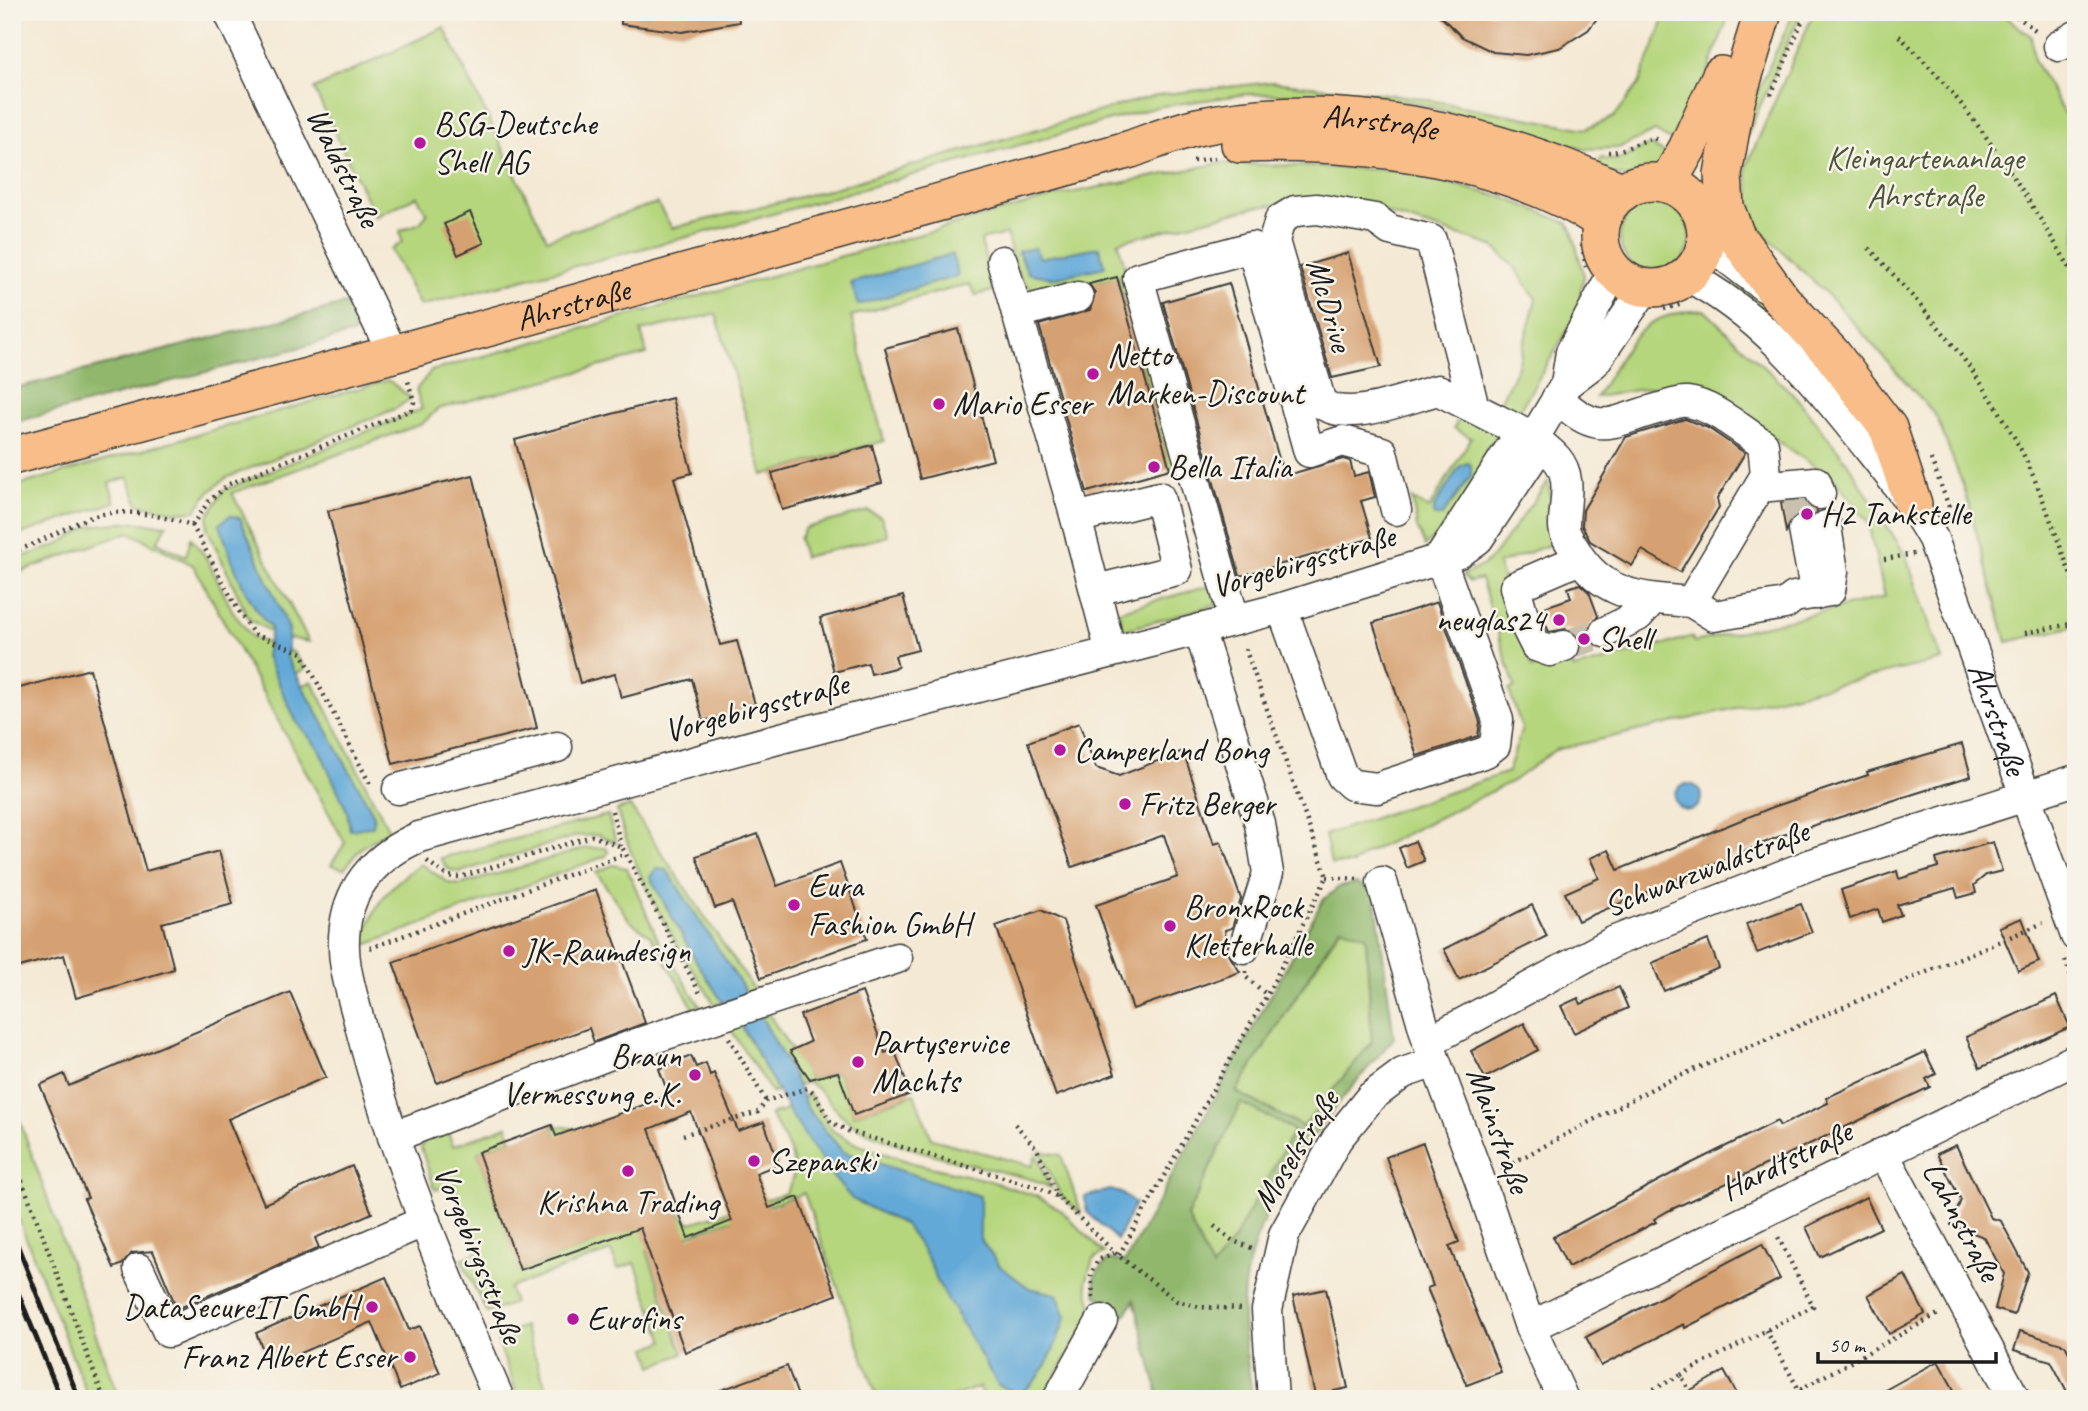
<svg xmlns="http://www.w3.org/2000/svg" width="2088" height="1411" font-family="Caveat,sans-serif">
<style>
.green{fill:#b5d67d;stroke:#68794c;stroke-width:2}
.forest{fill:#90b76c;stroke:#566a44;stroke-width:2;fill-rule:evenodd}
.water{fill:#62a9d8;stroke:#3f627a;stroke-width:2}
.building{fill:#d6a172;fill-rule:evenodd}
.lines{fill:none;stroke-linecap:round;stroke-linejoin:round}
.minor-tunnel{stroke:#c9c0af;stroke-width:30;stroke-dasharray:30 15;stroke-linecap:butt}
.minor-casing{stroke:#3c3b38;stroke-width:33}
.major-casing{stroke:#3c3b38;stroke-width:40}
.path{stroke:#3c3b38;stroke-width:4.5;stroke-dasharray:2 5;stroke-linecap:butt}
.minor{stroke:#fff;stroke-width:30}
.major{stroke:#f8bd88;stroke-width:37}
.rail{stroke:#1c1c1c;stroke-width:5}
.poi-dot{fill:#b5179e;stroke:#f7f3e8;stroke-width:2.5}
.labels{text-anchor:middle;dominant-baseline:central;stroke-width:5;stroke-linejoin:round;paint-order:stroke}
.poi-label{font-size:33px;fill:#1c1c1c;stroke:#f7f3e8;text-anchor:start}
.street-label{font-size:33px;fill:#1c1c1c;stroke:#f7f3e8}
.park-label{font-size:33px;fill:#4a5439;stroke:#f7f3e8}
</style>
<rect width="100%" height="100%" fill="#f7f3e8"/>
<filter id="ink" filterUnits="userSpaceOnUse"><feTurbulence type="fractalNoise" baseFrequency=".0143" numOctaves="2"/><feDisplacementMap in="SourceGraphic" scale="14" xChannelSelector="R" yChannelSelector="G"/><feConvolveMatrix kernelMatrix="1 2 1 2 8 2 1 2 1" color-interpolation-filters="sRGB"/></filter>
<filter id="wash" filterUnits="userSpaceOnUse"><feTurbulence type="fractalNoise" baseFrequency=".00686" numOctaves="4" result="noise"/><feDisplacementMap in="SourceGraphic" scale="28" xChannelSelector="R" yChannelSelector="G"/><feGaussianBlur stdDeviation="1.57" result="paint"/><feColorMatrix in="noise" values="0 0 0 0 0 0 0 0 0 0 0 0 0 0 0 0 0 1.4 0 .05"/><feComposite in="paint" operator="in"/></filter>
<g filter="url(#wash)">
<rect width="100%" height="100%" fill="#f4e9d4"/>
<g class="green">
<polygon points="1667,12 1730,12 1681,146 1655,131 1618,148 1583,149 1413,102 1323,95 1247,94 1157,107 726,227 420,306 391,250 402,242 400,231 420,223 427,214 417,196 375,217 314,89 444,27 547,239 657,203 672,228 820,192 1156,95 1272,82 1413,97 1586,129 1614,117 1639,84"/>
<polygon points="1794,12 1801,12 1743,145 1750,109"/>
<polygon points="1814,12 1999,12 2031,36 2034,60 2076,134 2076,626 2007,642 1964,488 1936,416 1832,299 1762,232 1752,211 1746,167"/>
<path d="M1647,146H1652L1673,157C1645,180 1631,182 1597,170L1601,158C1617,164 1633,154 1647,146Z"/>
<path d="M1221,163L1397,170L1502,197L1568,223L1572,230L1584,276L1580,292L1584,303L1516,416L1498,406L1518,366L1536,299L1515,268L1493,246L1380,211L1300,202L1256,207L1118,242L1181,467L1170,469L1118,277L1046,294C1015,288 1014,259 1006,234L981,240L993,291L976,295L969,284L851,316L884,441L763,475L716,314L641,331L647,354L438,409L422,424L232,493L309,642L278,636L249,619L207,528L208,516L224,490L422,409L416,390L431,371L1060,195Z"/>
<circle cx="1655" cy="238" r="35"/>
<polygon points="1740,277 1786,327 1782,328 1732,288"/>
<path d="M1704,310L1797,398L1847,462L1906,556L1942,660L1555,750L1513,781L1367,853L1353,864H1331L1325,835L1508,772L1522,728L1509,690L1515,687L1481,579L1469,582L1463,575L1484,565L1494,555L1548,481L1557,542L1498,564L1532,668L1566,654L1574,669L1691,637L1695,642L1885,597L1868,522L1835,480L1688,381L1596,397C1630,345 1634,313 1704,310Z"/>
<polygon points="388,380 411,398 397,408 226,478 209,492 195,511 175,512 138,504 128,477 109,483 115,502 21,534 16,517 12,518 12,487"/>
<polygon points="1462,411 1502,435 1450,523 1425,546 1417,527 1412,499 1429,509 1471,438 1454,428"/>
<polygon points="868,511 881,517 888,536 804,557 799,539 805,528"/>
<polygon points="127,522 167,525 157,542 186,556 191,538 206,557 233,612 253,638 293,652 305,669 296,674 302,686 312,681 389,830 361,848 344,869 331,865 345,843 193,565 129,532 12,575 12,560 55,546 90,526"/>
<polygon points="1213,585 1218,604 1124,630 1118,611"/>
<path d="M630,806L753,988L757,992L715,1005C676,944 636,880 617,810Z"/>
<polygon points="608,815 616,843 598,835 576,836 460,872 448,869 440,858"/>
<path d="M586,848H606L608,852L606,856L363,946C371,907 388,885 421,864L449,883L460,885Z"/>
<polygon points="613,865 627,868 659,942 704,1012 697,1014 650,935 630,921 596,872"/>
<polygon points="1341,927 1366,936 1372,1042 1303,1127 1236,1092"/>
<path d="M768,1013L810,1079L838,1072L854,1115L914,1094L932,1139L1032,1166L1036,1154L1051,1188L1034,1180C983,1166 894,1150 851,1123C834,1111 825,1092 808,1082L772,1093L729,1027Z"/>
<path d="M809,1094L833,1131L856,1144L913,1163L987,1180L1036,1196L1061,1210L1104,1253L1093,1259L1086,1282L1093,1312L1042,1399H985L979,1387L946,1399H878L804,1193L647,1251L683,1354L653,1366L647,1348L664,1341L635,1263L618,1269L611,1251L509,1288L514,1303L487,1313L461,1259L478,1252L453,1184L435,1190L421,1148L427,1133L446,1127L453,1146L507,1126L512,1139L478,1152L521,1270L594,1244L552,1125L576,1129L691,1223L784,1194C807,1168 784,1139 770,1114L782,1112Z"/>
<polygon points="12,1099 111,1377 120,1399 89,1399 12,1202"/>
<polygon points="1240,1102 1295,1129 1233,1241 1212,1269 1187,1216"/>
<polygon points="1040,1151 1061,1155 1082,1215 1060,1195"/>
<polygon points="524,1326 546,1387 528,1393 529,1399 519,1399 496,1337"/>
</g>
<g class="forest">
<polygon points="349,303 355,333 12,423 12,389"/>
<path d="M1356,883L1375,894L1394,1038C1333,1109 1262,1186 1245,1281C1239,1318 1247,1362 1253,1399H1160L1134,1300L1125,1315L1096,1295L1094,1277L1108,1259L1125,1262L1323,900L1339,887ZM1340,927L1366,936L1372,1042L1303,1127L1236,1092ZM1241,1103L1294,1130L1233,1241L1212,1268L1187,1216Z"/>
</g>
<g class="water">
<polygon points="1099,247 1105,267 1053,278 1028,273 1018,251 1035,248 1040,258"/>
<polygon points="952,254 958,276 858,305 851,283"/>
<polygon points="1467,463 1471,465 1471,476 1442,516 1434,516 1434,507 1460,466"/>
<path d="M230,515L240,518L289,629L287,658L374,815L373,826L350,830L347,811L319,749L297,723L266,656L271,628C245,600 231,561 220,524Z"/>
<circle cx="1688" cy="797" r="13"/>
<polygon points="656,869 667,870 748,995 723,1003 696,961 650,877"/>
<path d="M761,1016L794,1077L807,1108L843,1152L980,1196V1239L1001,1267L1029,1288L1057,1294L1066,1317C1055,1345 1046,1379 1019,1394L998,1385L938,1283L927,1257L905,1225L852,1199L833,1177L791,1115L740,1023Z"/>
<polygon points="1110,1190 1121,1193 1135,1203 1117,1240 1087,1212 1084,1197"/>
</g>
<g id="blocks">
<g class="building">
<polygon points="621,12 738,12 739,22 682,32 621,24"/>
<polygon points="1436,12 1602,12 1588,30 1559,48 1526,55 1493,52 1462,37"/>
<polygon points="470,212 484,243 458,255 444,224"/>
<polygon points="1348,253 1381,367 1332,378 1300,267"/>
<polygon points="1117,277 1170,469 1087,492 1039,325 1090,310 1095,293 1089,284"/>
<polygon points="1229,283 1284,476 1343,459 1350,461 1354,476 1369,472 1375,497 1361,501 1372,538 1240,576 1163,302"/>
<polygon points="958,329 993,460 920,479 885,348"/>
<polygon points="672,398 692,473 674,478 720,645 737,641 756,708 703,721 692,679 621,698 615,674 580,683 515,440"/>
<polygon points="1685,419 1708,428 1745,453 1717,499 1719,507 1680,572 1642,550 1632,566 1590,541 1582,526 1583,510 1626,437"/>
<polygon points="872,445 882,483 782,510 772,473"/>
<polygon points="473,475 537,728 393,764 328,511"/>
<polygon points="1804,501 1817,511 1813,515 1801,513 1793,516 1786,532 1781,503"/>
<polygon points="1580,584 1589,592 1598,616 1588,630 1593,645 1581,649 1575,632 1566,629 1549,632 1539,609 1571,598 1568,588"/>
<polygon points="903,596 918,650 895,656 898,667 871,674 868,663 834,672 820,618"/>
<polygon points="1437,602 1480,722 1478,736 1417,756 1373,623"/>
<polygon points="90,669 146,871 219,851 233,904 162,923 174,969 76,998 64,955 12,969 12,690"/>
<polygon points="1079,723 1096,768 1119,776 1183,751 1214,844 1221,842 1241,899 1232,928 1225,930 1227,952 1240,972 1133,1009 1096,905 1178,877 1164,835 1072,867 1028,742"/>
<polygon points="1962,744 1971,776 1783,835 1578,921 1565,893 1599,878 1590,858 1609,850 1618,870 1773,807 1868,775 1867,772"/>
<polygon points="758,834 777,886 840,863 867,939 761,978 732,902 715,908 696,856"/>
<polygon points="1415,841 1424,861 1407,868 1399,848"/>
<polygon points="1993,842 2002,871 1986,875 1974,885 1976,893 1958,898 1955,888 1897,905 1901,915 1882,922 1878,909 1850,919 1841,890 1897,871 1899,879 1938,867 1936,859"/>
<polygon points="596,890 645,1023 594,1042 589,1028 437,1083 393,962"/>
<polygon points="1801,904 1812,932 1757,953 1746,924"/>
<polygon points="1532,905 1547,936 1459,980 1444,949"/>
<polygon points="1041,910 1063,921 1115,1074 1056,1096 996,926"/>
<polygon points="2022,918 2039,962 2018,971 1999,927"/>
<polygon points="1708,940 1719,968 1664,991 1652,963"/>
<polygon points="1619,987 1628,1008 1574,1033 1561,1006 1578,998 1581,1004"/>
<polygon points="290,992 326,1077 228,1119 264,1204 352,1166 372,1213 315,1238 319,1248 177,1309 153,1251 132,1253 123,1264 114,1268 84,1199 88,1198 40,1085 64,1074 69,1086"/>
<polygon points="862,992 885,1053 894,1049 911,1094 854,1115 838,1072 810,1079 790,1051 810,1042 800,1015"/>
<polygon points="2056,996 2070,1027 1980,1068 1966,1037"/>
<polygon points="1524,1023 1538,1050 1485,1078 1471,1051"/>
<polygon points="1925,1052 1936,1074 1926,1079 1930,1087 1668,1211 1654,1219 1656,1222 1568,1267 1553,1237 1688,1165 1777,1121 1780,1126 1828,1103 1826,1098"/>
<path d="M691,1056L696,1067L706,1063L710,1075L714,1073L738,1131L764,1122L779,1164L756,1173L769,1208L798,1197L836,1295L685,1352L640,1228L520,1270L478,1152L552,1125L556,1136L669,1096L659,1069ZM691,1112L732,1221L688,1238L649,1129Z"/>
<polygon points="1423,1143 1459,1242 1449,1246 1501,1372 1467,1385 1427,1288 1433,1286 1386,1157"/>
<polygon points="1956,1145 1991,1218 2001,1221 2028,1272 2014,1315 1995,1309 2004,1274 1984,1237 1951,1225 1961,1200 1937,1154"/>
<polygon points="1866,1197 1881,1228 1820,1257 1806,1227"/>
<polygon points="1762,1244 1780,1279 1685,1328 1684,1324 1601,1366 1586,1337"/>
<polygon points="1905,1275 1925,1314 1889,1334 1868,1295"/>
<polygon points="386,1277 409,1330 420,1326 440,1373 400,1390 372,1322 270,1366 256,1333"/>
<polygon points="1326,1289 1348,1388 1315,1395 1293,1296"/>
<polygon points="2020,1331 2065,1345 2076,1366 2076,1399 2071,1399 2051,1361 2014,1350"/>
<polygon points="1938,1361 1959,1399 1869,1399 1903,1380"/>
<polygon points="787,1366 799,1399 705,1399 705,1396"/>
<polygon points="1724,1371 1740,1399 1675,1399"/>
</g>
</g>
</g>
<g filter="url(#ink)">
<use href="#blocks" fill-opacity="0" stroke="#3c3b38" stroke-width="2"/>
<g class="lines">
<g class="minor-tunnel">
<polyline points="1798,498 1804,530"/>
<polyline points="1564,646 1605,632"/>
</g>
<g class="minor-casing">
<g id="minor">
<polyline points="229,12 393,354"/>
<polyline points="2059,46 2076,36"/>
<path d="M1317,209L1375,219L1390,230L1431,240L1474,408L1438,390C1406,398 1349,424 1321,403L1274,241L1280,220L1295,211Z"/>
<polyline points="1706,242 1765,287"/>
<polyline points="1002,261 1076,518 1111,652"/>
<path id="s1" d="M1687,276C1757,312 1809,374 1858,435C1885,469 1912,501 1933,539L2076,936"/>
<polyline points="1017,313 1078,297"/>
<polyline points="1566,384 1571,352 1614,271"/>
<path d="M1474,408C1501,423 1536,435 1557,459C1573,478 1564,502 1564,526C1564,534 1570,542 1575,550C1602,597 1643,598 1691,602L1766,475L1763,444C1741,430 1713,405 1687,402C1679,401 1668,406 1660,408C1608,422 1601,438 1557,398"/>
<polyline points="1759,487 1816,482 1820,494"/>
<polyline points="1076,518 1159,497 1177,570 1096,590"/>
<polyline points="1804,530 1816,594"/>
<polyline points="1440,558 1510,449 1533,439"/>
<polyline points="1691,602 1714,616 1785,604 1794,597 1830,591 1833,572 1826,526"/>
<polyline points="1282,608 1342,776 1352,785 1377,788 1486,752 1495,745 1498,720 1440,558"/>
<polyline points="1234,619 1138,278 1252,247 1309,452 1343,441 1382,452 1396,510"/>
<polyline points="1199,629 1260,824 1268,873 1244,948"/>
<polyline points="1605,632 1638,616 1651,601"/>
<polyline points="1564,646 1550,651 1536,646 1526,626 1515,587 1580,559"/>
<polyline points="398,789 557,747"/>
<polyline points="1382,882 1428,1042 1479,1178 1530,1327 1563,1399"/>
<polyline points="1428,1042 1615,941 1812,864 2076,780"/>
<polyline points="393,1137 639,1043 897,958"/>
<polyline points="1883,1153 2015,1399"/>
<polyline points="139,1269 168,1332 425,1221"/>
<polyline points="1530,1327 2076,1059"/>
<path d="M499,1399C446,1277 393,1155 360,1025C352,993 340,961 345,927C350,883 380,854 419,837L781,738L1282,608L1459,553L1478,539L1532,458L1533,439L1566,384L1594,363L1646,287"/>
<polyline points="1058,1399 1102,1320"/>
<polyline points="1273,1399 1267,1310 1284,1235 1337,1139 1371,1097 1403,1073 1435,1062"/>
</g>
</g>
<g class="major-casing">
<g id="major">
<polyline points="1736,101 1723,174 1725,207 1736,236 1782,300 1832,354 1888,428 1913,504"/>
<polyline points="1726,123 1736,101 1763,12"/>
<path d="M1240,144C1358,139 1501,156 1602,221"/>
<circle cx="1653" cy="235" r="53"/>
<polyline points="1667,184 1687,149 1721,75"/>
<path id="s2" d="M12,456L393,354L1131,149C1153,141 1175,132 1197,127C1342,97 1490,131 1623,192"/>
</g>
</g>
<g class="path">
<polyline points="2011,12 2038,32"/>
<path d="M1899,36C1974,107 2023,190 2076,278"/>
<polyline points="1771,95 1806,12"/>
<path d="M1608,152C1624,152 1638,141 1654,138L1658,141"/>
<polyline points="1193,161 1215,158"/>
<polyline points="1582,245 1586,267"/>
<path d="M1869,248C1927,311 1984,376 2023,454C2044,496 2058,544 2076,588"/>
<polyline points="1664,309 1682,304"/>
<polyline points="1931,459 1954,520"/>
<polyline points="192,525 243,619 254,634 302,653 371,786"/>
<path d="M12,552C39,544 61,529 86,519C121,505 159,516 192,525L209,501L229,484L411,410L414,402L408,381"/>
<polyline points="1884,559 1914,554"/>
<polyline points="2025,633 2076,623"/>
<polyline points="612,811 621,846"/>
<polyline points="427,861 447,876 460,877 592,836 622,847 701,995"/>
<polyline points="1327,877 1358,879"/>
<polyline points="370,948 625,854"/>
<polyline points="2065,960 2076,989"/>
<polyline points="1246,971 1246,977 1267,995"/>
<polyline points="729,1038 766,1101"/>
<polyline points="1015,1124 1037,1149 1058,1197"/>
<polyline points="683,1135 758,1112 766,1101 808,1088 813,1092 831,1122 848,1131 1040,1188 1058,1197 1115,1253 1177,1301 1200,1307 1242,1309"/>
<polyline points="12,1154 104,1399"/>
<polyline points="1501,1169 1663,1083 2043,923"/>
<polyline points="1214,1226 1233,1241 1255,1249"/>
<polyline points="1119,1255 1267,995 1327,877 1244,645"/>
<polyline points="1093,1298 1091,1274 1098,1260 1114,1253"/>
<polyline points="1766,1330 1799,1390 1940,1313"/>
<polyline points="1681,1375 1813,1306 1776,1233"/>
<polyline points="1799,1390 1804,1399"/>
<polyline points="1635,1399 1681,1375 1694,1399"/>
</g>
<use href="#minor" class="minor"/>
<use href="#major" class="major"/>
<g class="rail">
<polyline points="12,1232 79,1399"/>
<polyline points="12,1278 61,1399"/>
</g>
</g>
</g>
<g class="poi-dot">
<circle cx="420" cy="143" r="7"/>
<circle cx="1093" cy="374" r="7"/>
<circle cx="939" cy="404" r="7"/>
<circle cx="1154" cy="467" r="7"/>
<circle cx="1807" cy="514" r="7"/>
<circle cx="1559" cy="620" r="7"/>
<circle cx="1584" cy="639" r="7"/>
<circle cx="1060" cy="750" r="7"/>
<circle cx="1125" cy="804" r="7"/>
<circle cx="794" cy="905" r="7"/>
<circle cx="1170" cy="926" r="7"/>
<circle cx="509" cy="951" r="7"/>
<circle cx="858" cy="1062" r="7"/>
<circle cx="695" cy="1075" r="7"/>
<circle cx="754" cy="1161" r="7"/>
<circle cx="628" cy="1171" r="7"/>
<circle cx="372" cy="1307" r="7"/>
<circle cx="573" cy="1319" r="7"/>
<circle cx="410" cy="1357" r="7"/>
</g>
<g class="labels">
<g class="poi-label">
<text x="434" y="124">BSG-Deutsche<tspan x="434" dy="38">Shell AG</tspan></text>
<text x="1107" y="355">Netto<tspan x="1107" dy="38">Marken-Discount</tspan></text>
<text x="953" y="404">Mario Esser</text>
<text x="1168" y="467">Bella Italia</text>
<text x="1821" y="514">H2 Tankstelle</text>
<text x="1545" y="620" text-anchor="end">neuglas24</text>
<text x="1598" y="639">Shell</text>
<text x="1074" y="750">Camperland Bong</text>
<text x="1139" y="804">Fritz Berger</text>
<text x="808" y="886">Eura<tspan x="808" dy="38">Fashion GmbH</tspan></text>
<text x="1184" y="907">BronxRock<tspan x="1184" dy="38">Kletterhalle</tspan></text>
<text x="523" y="951">JK-Raumdesign</text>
<text x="872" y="1043">Partyservice<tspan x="872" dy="38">Machts</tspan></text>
<text x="681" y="1056" text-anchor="end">Braun<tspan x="681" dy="38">Vermessung e.K.</tspan></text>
<text x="768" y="1161">Szepanski</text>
<text x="628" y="1202" text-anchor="middle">Krishna Trading</text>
<text x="358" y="1307" text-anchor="end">DataSecureIT GmbH</text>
<text x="587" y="1319">Eurofins</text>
<text x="396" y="1357" text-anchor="end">Franz Albert Esser</text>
</g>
<g class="street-label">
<text stroke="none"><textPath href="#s2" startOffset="1414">Ahrstraße</textPath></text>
<text transform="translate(344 167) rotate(64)">Waldstraße</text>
<text stroke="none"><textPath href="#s2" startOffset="581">Ahrstraße</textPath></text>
<text transform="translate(1330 305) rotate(74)">McDrive</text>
<text transform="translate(1303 561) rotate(-16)">Vorgebirgsstraße</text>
<text transform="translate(756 707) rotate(-15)">Vorgebirgsstraße</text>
<text stroke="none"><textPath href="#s1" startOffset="555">Ahrstraße</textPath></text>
<text transform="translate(1706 868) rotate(-21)">Schwarzwaldstraße</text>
<text transform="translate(1499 1130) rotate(70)">Mainstraße</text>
<text transform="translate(1295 1150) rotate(-58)">Moselstraße</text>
<text transform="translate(1786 1160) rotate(-26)">Hardtstraße</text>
<text transform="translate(1962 1221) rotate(62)">Lahnstraße</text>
<text transform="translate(479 1254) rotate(68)">Vorgebirgsstraße</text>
</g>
<g class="park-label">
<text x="1925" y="158">Kleingartenanlage<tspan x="1925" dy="38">Ahrstraße</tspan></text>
</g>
</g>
<rect width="2088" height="1411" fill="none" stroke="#f7f3e8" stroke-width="42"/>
<path d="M1818 1352v10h178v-10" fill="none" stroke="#1c1c1c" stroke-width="3.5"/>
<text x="1829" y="1352" font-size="21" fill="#1c1c1c" stroke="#f7f3e8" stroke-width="5" paint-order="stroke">50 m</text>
</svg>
